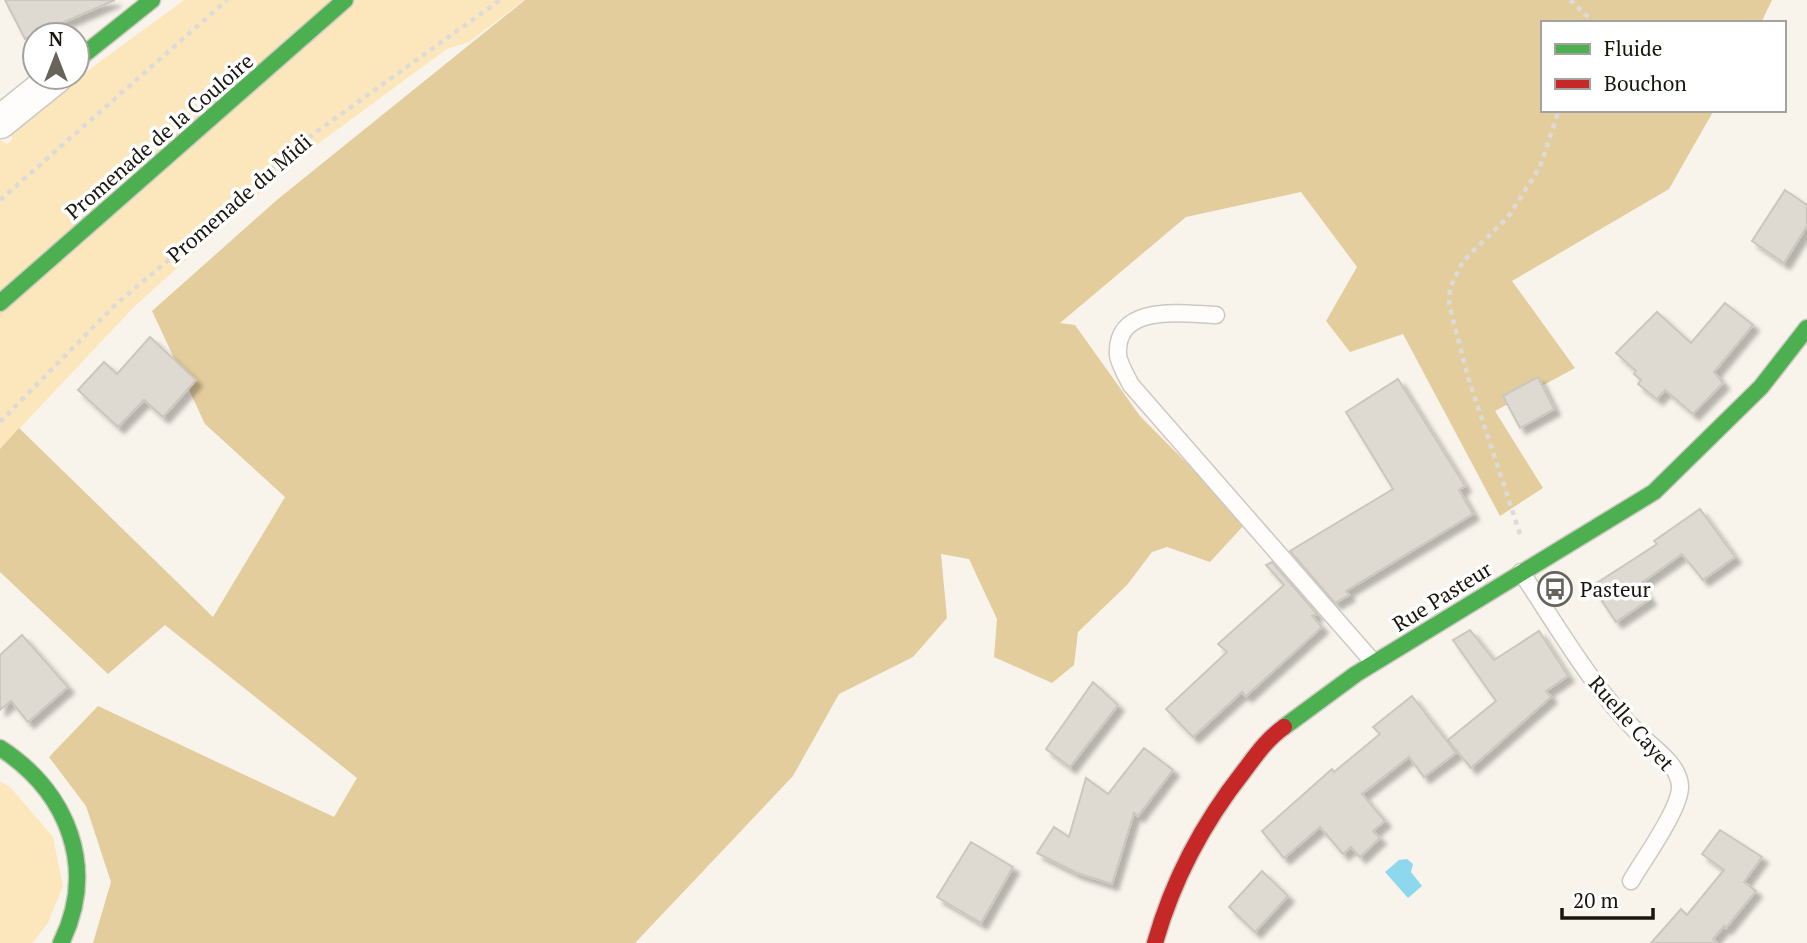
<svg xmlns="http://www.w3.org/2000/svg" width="1807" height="943" font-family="'PT Serif',serif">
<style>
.green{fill:#fce7bc}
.forest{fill:#e3cd9c}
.water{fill:#8ed8ee}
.building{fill:#dedad1;stroke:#cbc7be;stroke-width:2;filter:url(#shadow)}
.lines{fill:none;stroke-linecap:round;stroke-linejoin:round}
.lane-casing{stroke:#cdc9c1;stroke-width:19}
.street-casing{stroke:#cdc9c1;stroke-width:35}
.fast-casing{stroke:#cdc9c1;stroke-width:19}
.jam-casing{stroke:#cdc9c1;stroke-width:19}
.path{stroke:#dddbd8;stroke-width:4.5;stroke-dasharray:5 5;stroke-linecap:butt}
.lane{stroke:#fefdfc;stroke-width:16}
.street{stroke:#fefdfc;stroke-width:32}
.fast{stroke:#4caf50;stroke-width:16}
.jam{stroke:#c62828;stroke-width:16}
.labels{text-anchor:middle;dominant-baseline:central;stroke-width:7;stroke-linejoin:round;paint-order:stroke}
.street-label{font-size:21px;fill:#1a160d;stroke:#fff}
.poi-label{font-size:21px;fill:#1a160d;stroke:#fff;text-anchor:start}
</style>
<defs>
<filter id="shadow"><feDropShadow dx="6" dy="6" stdDeviation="2" flood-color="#0004"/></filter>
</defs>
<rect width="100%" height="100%" fill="#f8f4ec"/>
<g class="green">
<polygon points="184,0 524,0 469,42 447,49 304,154 135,306 0,449 0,140 7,144 13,139 7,132 22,119 25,123 30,120 26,115 39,105 43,109 46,106 44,102 57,92 61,94 63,89"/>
<polygon points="0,781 11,788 53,837 63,886 48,923 32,943 0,943"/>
</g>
<polygon class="forest" points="525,0 1772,0 1761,23 1543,23 1543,110 1714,110 1669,189 1512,281 1575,368 1495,411 1543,488 1500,516 1403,334 1350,352 1326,321 1357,267 1301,192 1186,217 1060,323 1075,325 1140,416 1246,523 1210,562 1167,547 1152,552 1127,585 1078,632 1074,665 1052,683 994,657 997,619 969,559 941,554 947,618 913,657 839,694 793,776 635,943 93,943 111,882 86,806 49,757 98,706 334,817 357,778 165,625 108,674 0,572 0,449 19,428 213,617 285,497 205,424 152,311 278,199"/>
<polygon class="water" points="1407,859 1413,864 1411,872 1422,886 1408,898 1385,872 1399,860"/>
<g class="building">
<polygon points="5,0 115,0 25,39"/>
<polygon points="1785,190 1807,205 1807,226 1784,263 1752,241"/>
<polygon points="1725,303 1753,325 1714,372 1723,383 1693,414 1665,390 1657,399 1638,384 1641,380 1634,374 1636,371 1616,353 1657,312 1691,343"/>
<polygon points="150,337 196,380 163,417 144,400 118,427 78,390 104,362 117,374"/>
<polygon points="1538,377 1554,409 1520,428 1503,396"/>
<polygon points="1398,379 1465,486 1459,490 1473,514 1346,591 1349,595 1335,603 1290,551 1393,489 1346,412"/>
<polygon points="1700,509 1735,557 1703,580 1682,554 1640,584 1650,599 1616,622 1592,586 1657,544 1654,541"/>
<polygon points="1272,562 1317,614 1312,616 1322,627 1246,696 1242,692 1193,737 1166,709 1227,652 1218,644 1284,585 1266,565"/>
<polygon points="1470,630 1494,660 1539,631 1568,676 1546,691 1551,697 1471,768 1448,740 1496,701 1453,640"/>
<polygon points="22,635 68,687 28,722 11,701 0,710 0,655"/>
<polygon points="1093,682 1118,705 1070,767 1046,749"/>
<polygon points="1412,696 1456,753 1424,777 1409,757 1362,794 1385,821 1373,831 1380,838 1360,857 1351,847 1343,854 1320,827 1284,858 1262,831 1332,769 1334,772 1380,734 1373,727"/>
<polygon points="1144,748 1173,770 1138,816 1134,813 1112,884 1077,873 1037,853 1054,827 1069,837 1086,778 1108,794"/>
<polygon points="1720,830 1762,857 1744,882 1756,891 1726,928 1724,926 1713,939 1717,943 1651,943 1681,909 1687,915 1724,870 1702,854"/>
<polygon points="971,842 1013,867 981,923 937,897"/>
<polygon points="1262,871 1288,896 1255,932 1229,907"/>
</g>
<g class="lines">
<g class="lane-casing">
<g id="lane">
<path d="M1216,315C1185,314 1115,302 1118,355C1119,364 1127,377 1131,385L1374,663"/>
<path d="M1521,572C1558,627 1591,686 1638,733C1652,747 1679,764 1680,786C1681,808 1643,860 1631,881"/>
</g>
</g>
<g class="street-casing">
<polyline id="street" points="0,122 56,77"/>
</g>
<g class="fast-casing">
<g id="fast">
<polyline points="77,60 152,0"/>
<polyline points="0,303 345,0"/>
<polyline points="1284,727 1356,674 1654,492 1761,387 1807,328"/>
<path d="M0,748C68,792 98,868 61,943"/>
</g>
</g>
<g class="jam-casing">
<path id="jam" d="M1155,943C1173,879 1203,823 1244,771C1256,755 1267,739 1284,727"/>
</g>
<g class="path">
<polyline points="1570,0 1589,18 1587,23"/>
<polyline points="0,200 227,0"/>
<polyline points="0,422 116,304 209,226 294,148 500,0"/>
<polyline points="1520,534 1468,377 1449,304 1450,288 1463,261 1508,217 1540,167 1559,110"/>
</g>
<use href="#lane" class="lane"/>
<use href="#street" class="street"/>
<use href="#fast" class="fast"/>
<use href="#jam" class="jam"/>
</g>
<defs>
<g id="bus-ring" transform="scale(1.75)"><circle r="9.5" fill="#fff" stroke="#68645b" stroke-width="1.5"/><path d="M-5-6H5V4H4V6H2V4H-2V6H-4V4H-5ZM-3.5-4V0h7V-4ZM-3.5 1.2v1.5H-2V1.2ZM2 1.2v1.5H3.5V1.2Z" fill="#68645b"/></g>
</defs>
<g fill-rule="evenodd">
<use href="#bus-ring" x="1555" y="589"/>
</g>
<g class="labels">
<g class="street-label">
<text transform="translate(159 136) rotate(-41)">Promenade de la Couloire</text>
<text transform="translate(239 198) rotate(-41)">Promenade du Midi</text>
<text transform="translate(1442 596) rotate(-32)">Rue Pasteur</text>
<text transform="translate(1632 723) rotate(49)">Ruelle Cayet</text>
</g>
<g class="poi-label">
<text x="1580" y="589">Pasteur</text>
</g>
</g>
<rect x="1541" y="21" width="245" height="91" fill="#ffffff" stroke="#a3a29e" stroke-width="2"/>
<rect x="1555" y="44" width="35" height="10" fill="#4caf50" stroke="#a3a29e" stroke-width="2"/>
<text x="1604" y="56" font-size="21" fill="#1a160d">Fluide</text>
<rect x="1555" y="79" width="35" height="10" fill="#c62828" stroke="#a3a29e" stroke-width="2"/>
<text x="1604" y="91" font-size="21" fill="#1a160d">Bouchon</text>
<g transform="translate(56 56)"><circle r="33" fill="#ffffff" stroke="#a3a29e" stroke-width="2"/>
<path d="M0-5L12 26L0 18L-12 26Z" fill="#68645b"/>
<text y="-10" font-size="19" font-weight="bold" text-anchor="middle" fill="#1a160d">N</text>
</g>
<path d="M1562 908v10h91v-10" fill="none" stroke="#1a160d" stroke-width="3.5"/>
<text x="1573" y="908" font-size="21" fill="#1a160d" stroke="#ffffff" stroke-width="5" paint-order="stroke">20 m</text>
</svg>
